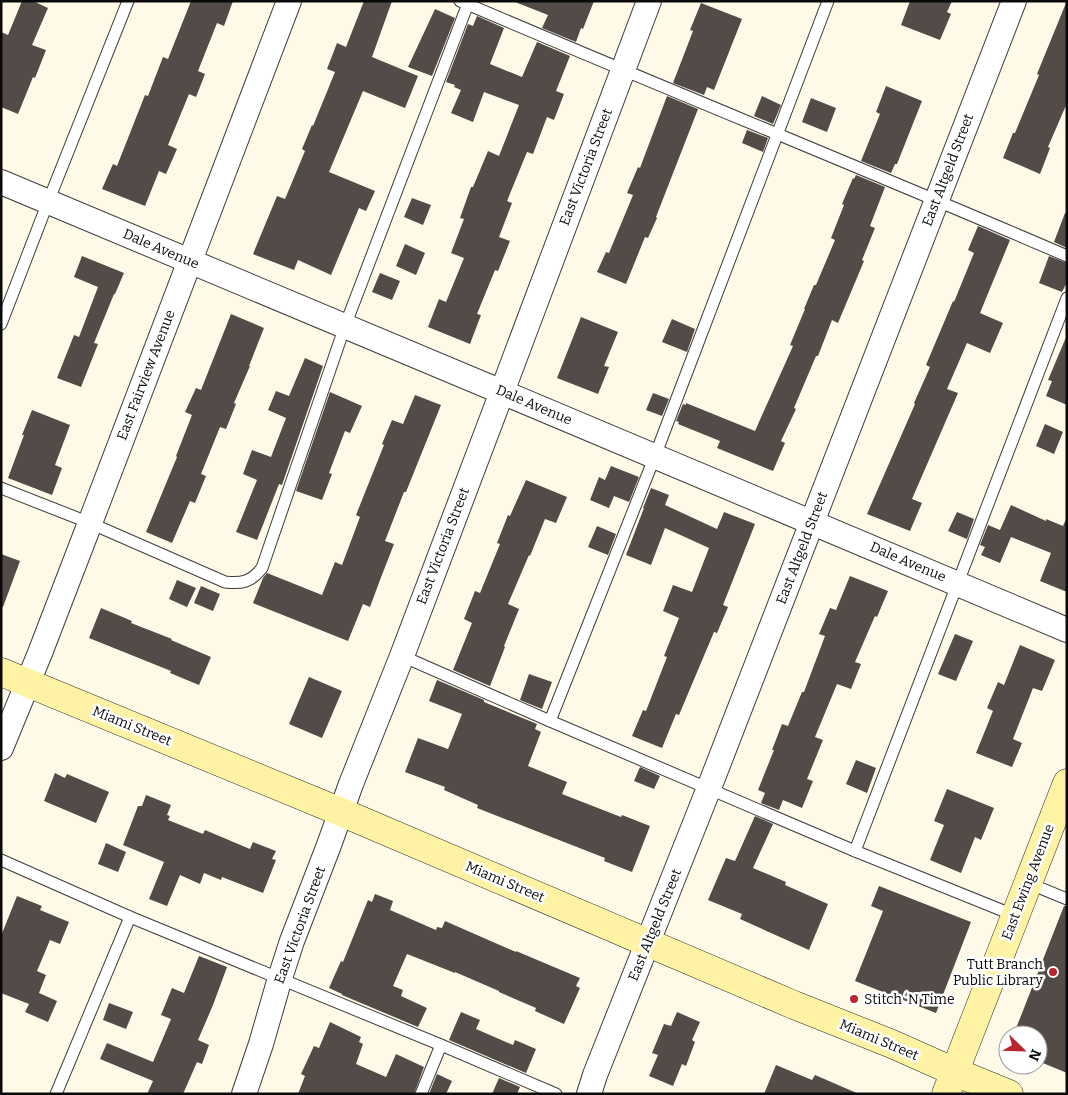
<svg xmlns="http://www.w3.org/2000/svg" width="1068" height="1095" font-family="Bitter,serif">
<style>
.building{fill:#534b47}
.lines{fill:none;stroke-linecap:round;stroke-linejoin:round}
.lane-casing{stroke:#3d3d3d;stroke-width:13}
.street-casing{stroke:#3d3d3d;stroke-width:26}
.secondary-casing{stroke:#2c2c2c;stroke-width:29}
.lane{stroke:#fff;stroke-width:11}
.street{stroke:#fff;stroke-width:24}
.secondary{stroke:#fef3a4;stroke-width:28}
.poi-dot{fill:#b7252d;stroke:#fff;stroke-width:2}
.labels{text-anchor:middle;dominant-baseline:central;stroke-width:5;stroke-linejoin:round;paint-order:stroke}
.street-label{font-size:14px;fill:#0a0a0a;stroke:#fff}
.poi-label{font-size:14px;fill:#0a0a0a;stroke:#fff;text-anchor:end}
</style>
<rect width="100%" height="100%" fill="#fffae8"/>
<g class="building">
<polygon points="22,1 33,1 48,8 32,45 46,50 35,78 33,77 18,114 1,107 1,32 8,35"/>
<polygon points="191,1 233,1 224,26 217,23 198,71 205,74 196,97 189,94 168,145 177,149 166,174 159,171 145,206 102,189 113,164 117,166 145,95 148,96 163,57 168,59"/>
<polygon points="364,1 392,1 372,57 418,76 405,108 363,91 329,172 375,191 366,211 359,208 331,275 298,260 294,270 253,254 277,196 285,199 305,151 302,149 312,125 313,126 335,72 327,69 337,43 346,47"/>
<polygon points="516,1 594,1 583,29 581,28 576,42 542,28 548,15 515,2"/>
<polygon points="910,1 952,1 947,12 951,14 940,40 901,25"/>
<polygon points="701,3 742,19 714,90 707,87 704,95 673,83 693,31 690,30"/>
<polygon points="1066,3 1067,103 1048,147 1050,148 1040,174 1003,158 1013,133 1015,133 1039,75 1037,74"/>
<polygon points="435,9 455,18 432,76 408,67"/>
<polygon points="477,16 504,28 490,64 522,77 537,42 570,56 556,91 564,94 554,120 547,117 533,154 527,152 507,201 512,203 499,237 510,241 498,271 495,270 477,314 481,315 470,344 428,327 439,299 446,302 464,258 451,253 464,219 460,218 471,187 473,187 488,151 499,156 519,105 484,92 473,122 451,113 461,90 454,87 455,85 446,82 468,24 473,26"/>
<polygon points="886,86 922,101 897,164 895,164 891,173 861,161 880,114 876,112"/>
<polygon points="667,96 698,109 656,217 657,218 648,238 645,237 626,284 597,272 606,252 609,253 633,195 627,193 638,167 640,168"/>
<polygon points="762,96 781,105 773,124 754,116"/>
<polygon points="811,98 836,108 827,132 802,122"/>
<polygon points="747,130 768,138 763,152 742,143"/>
<polygon points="856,175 885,187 870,226 875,228 862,260 864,261 838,323 832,320 818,356 816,356 794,408 796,409 781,441 785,443 773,471 717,448 720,441 678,424 679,422 676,421 683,404 686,405 686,403 755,431 793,346 790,345 805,309 804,309 814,285 816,285 835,240 831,238 844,205 842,204 853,178 854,179"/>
<polygon points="412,198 431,205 423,225 404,217"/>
<polygon points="1065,213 1067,213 1067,248 1054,242"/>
<polygon points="978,226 1010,240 980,313 1003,323 990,353 967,343 947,389 958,393 912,499 922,503 910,531 867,514 915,404 914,403 930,367 926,365 953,301 954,302 974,253 968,250"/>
<polygon points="405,244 425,253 416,275 396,266"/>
<polygon points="82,256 124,273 115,294 114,294 94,343 98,344 81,387 57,378 74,335 79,337 98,287 74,277"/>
<polygon points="1049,256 1067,263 1067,282 1062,292 1039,283"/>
<polygon points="380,273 400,281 392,300 372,292"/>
<polygon points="231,314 264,328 249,366 250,366 234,403 236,404 226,429 220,427 201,474 206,476 195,503 190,501 172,543 146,532 177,457 176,456 192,415 185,412 196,388 201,390"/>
<polygon points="581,317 618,332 604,366 609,367 598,394 557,378"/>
<polygon points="672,319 695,329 687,352 662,342"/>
<polygon points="1067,335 1067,405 1046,396 1052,381 1048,380"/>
<polygon points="305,358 323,366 282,485 279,484 257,540 236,532 257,480 243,474 252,450 271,457 286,418 268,410 276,391 289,396"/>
<polygon points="330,392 362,406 350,433 345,431 329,473 332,474 322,500 296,491"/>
<polygon points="653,393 669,399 662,416 646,410"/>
<polygon points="415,395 441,405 406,492 404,492 385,541 394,544 380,580 370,607 363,604 348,641 253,603 263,578 267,573 322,595 335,562 342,565 360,517 356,515 384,445 382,444 392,420 403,424"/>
<polygon points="32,410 70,425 55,465 62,468 52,495 8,478 24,435 22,435"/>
<polygon points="1045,424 1063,432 1054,454 1036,446"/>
<polygon points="611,466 639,477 629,502 614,496 609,508 590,500 599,477 605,480"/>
<polygon points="526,480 567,497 556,523 545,519 530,556 529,555 508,604 519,609 504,646 505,647 490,686 453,670 472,623 464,619 475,591 480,593 500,544 497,543 508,515 510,516"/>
<polygon points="651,488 669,495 665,505 717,529 724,512 755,524 723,605 728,607 717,633 714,632 679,715 676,714 662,748 632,736 643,710 646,711 667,657 664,656 679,618 663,611 673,585 692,592 709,548 665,528 651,565 626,555 644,508 643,508"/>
<polygon points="1011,505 1046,521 1046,519 1063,526 1067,517 1067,592 1040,581 1051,553 1011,537 1000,563 981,555 985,547 980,545 988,525 1000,530"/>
<polygon points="957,512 974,519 967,539 948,531"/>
<polygon points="597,526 616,534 608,555 588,547"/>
<polygon points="1,554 20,561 3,607 1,607"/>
<polygon points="850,576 888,591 877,617 875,616 855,662 861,664 851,689 837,684 815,737 823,740 807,779 813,781 802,808 783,800 779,810 761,803 765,793 758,790 774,750 772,750 782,724 788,726 802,692 804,692 825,636 819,634 830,608 836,610"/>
<polygon points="177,580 196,588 187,607 169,599"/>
<polygon points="201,586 220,594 213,611 194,603"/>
<polygon points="101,608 132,621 131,623 172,639 171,640 211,657 199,685 170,673 171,671 89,638"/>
<polygon points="955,634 973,641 956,681 938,674"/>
<polygon points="1020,645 1055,660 1042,691 1033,688 1013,739 1022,743 1012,767 976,753 993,711 987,708 998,682 1004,685"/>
<polygon points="529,674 552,682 542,709 520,700"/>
<polygon points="309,677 342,691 322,738 289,724"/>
<polygon points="437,680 484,700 484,702 537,724 535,729 541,732 528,766 567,782 562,794 621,817 622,815 650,826 632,872 604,861 605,858 477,808 478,805 444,790 445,787 405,772 418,738 448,749 462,714 429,701"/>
<polygon points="856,760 876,768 867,793 846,784"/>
<polygon points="640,767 660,776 654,789 634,781"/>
<polygon points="55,773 65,778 67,774 109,792 96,823 44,801"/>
<polygon points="947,789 994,808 981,840 975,837 961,873 930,860 944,825 934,821"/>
<polygon points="146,795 171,805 167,815 170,816 168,820 203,834 205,830 250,849 253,842 276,851 272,859 276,860 263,893 222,877 221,880 204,873 200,884 180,875 167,906 149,899 164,862 123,845 138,806 142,806"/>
<polygon points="755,816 773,824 753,868 786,882 785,885 828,904 809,950 740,919 742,914 708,900 726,858 735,861"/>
<polygon points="106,843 126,852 118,872 98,864"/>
<polygon points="879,886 971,922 936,1013 855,981 883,911 871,906"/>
<polygon points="375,894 393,901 390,910 436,930 437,927 442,928 445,921 516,952 516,951 580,978 576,986 580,988 564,1024 535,1011 536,1008 499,992 499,991 455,972 455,973 407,954 393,986 403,990 401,996 427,1008 418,1027 342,995 342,994 329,988 341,961 343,962 368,900 372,902"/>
<polygon points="17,896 42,906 40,910 69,922 60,944 50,940 37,971 46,975 39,993 57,1001 48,1022 25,1012 29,1004 1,993 1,936"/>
<polygon points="1064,906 1067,906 1067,1073 1038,1061 1038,1035 1026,1035 1015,1031"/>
<polygon points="199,956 227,967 213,1005 198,1040 209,1045 202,1064 197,1062 183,1094 147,1094 153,1081 100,1059 107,1043 153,1062 171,1019 161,1015 172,988 184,993"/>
<polygon points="109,1003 133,1012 126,1029 103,1020"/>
<polygon points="461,1012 480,1020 476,1029 513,1045 515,1040 536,1049 526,1073 449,1040"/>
<polygon points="677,1012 700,1022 692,1040 695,1042 686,1066 682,1064 673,1086 649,1076 658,1055 652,1053 664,1024 671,1026"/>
<polygon points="330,1022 361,1037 359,1042 363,1044 356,1064 386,1077 396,1054 424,1067 414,1094 298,1094 305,1076 301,1074 314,1046 319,1048"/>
<polygon points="776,1065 812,1080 815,1075 859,1094 764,1094"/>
<polygon points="437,1074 452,1081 446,1094 429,1094"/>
<polygon points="499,1078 520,1087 517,1094 492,1094"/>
</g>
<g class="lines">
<g class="lane-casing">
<g id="lane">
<path d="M460,1C661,87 865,169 1067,256"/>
<polyline points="1,324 48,202 128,1"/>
<path d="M1,488L90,523L225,582C242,584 251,582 262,568L345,326L469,1"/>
<polyline points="402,656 550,721 855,851 1016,916"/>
<polyline points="550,721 655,456 828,1"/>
<polyline points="855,851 1067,298"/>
<polyline points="1,860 130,917 441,1045 556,1094"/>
<polyline points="1028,883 1067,899"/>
<polyline points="56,1094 130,917"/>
<polyline points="421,1094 441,1045"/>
</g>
</g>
<g class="street-casing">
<g id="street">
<polyline points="1,182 502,392 1067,630"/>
<polyline points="1,748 40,653 90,523 289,1"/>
<polyline points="244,1094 261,1044 280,978 292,941 329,845 351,784 402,656 502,392 649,1"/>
<polyline points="589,1094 595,1075 709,788 1014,1"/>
</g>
</g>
<g class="secondary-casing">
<g id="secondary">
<polyline points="1,672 341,812 794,1005 892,1044 955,1072 1009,1094"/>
<polyline points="946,1094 1067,783"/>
</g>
</g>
<use href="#lane" class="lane"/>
<use href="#street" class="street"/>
<use href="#secondary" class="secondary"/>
</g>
<g class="poi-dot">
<circle cx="1053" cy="972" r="5"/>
<circle cx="854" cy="999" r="5"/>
</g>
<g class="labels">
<g class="street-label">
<text transform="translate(586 167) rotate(-69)">East Victoria Street</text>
<text transform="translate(948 170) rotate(-69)">East Altgeld Street</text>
<text transform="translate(161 249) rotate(23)">Dale Avenue</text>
<text transform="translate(146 375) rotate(-69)">East Fairview Avenue</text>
<text transform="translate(534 405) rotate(23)">Dale Avenue</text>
<text transform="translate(443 546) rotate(-69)">East Victoria Street</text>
<text transform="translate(802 548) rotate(-69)">East Altgeld Street</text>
<text transform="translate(908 562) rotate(23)">Dale Avenue</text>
<text transform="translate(132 726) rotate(22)">Miami Street</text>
<text transform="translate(505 882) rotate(23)">Miami Street</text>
<text transform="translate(1028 882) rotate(-69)">East Ewing Avenue</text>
<text transform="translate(300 925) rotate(-70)">East Victoria Street</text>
<text transform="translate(655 925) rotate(-68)">East Altgeld Street</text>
<text transform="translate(879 1040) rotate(23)">Miami Street</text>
</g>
<g class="poi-label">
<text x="1043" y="964">Tutt Branch<tspan x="1043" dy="16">Public Library</tspan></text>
<text x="864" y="999" text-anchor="start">Stitch ‘N Time</text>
</g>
</g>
<rect width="1068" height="1095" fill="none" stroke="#0a0a0a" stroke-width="5"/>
<g transform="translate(1023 1050) rotate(113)"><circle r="24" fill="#ffffff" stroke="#9d9d9d"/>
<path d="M0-4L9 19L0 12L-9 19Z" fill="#b7252d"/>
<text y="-8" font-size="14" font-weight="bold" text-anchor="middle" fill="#0a0a0a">N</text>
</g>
</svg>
